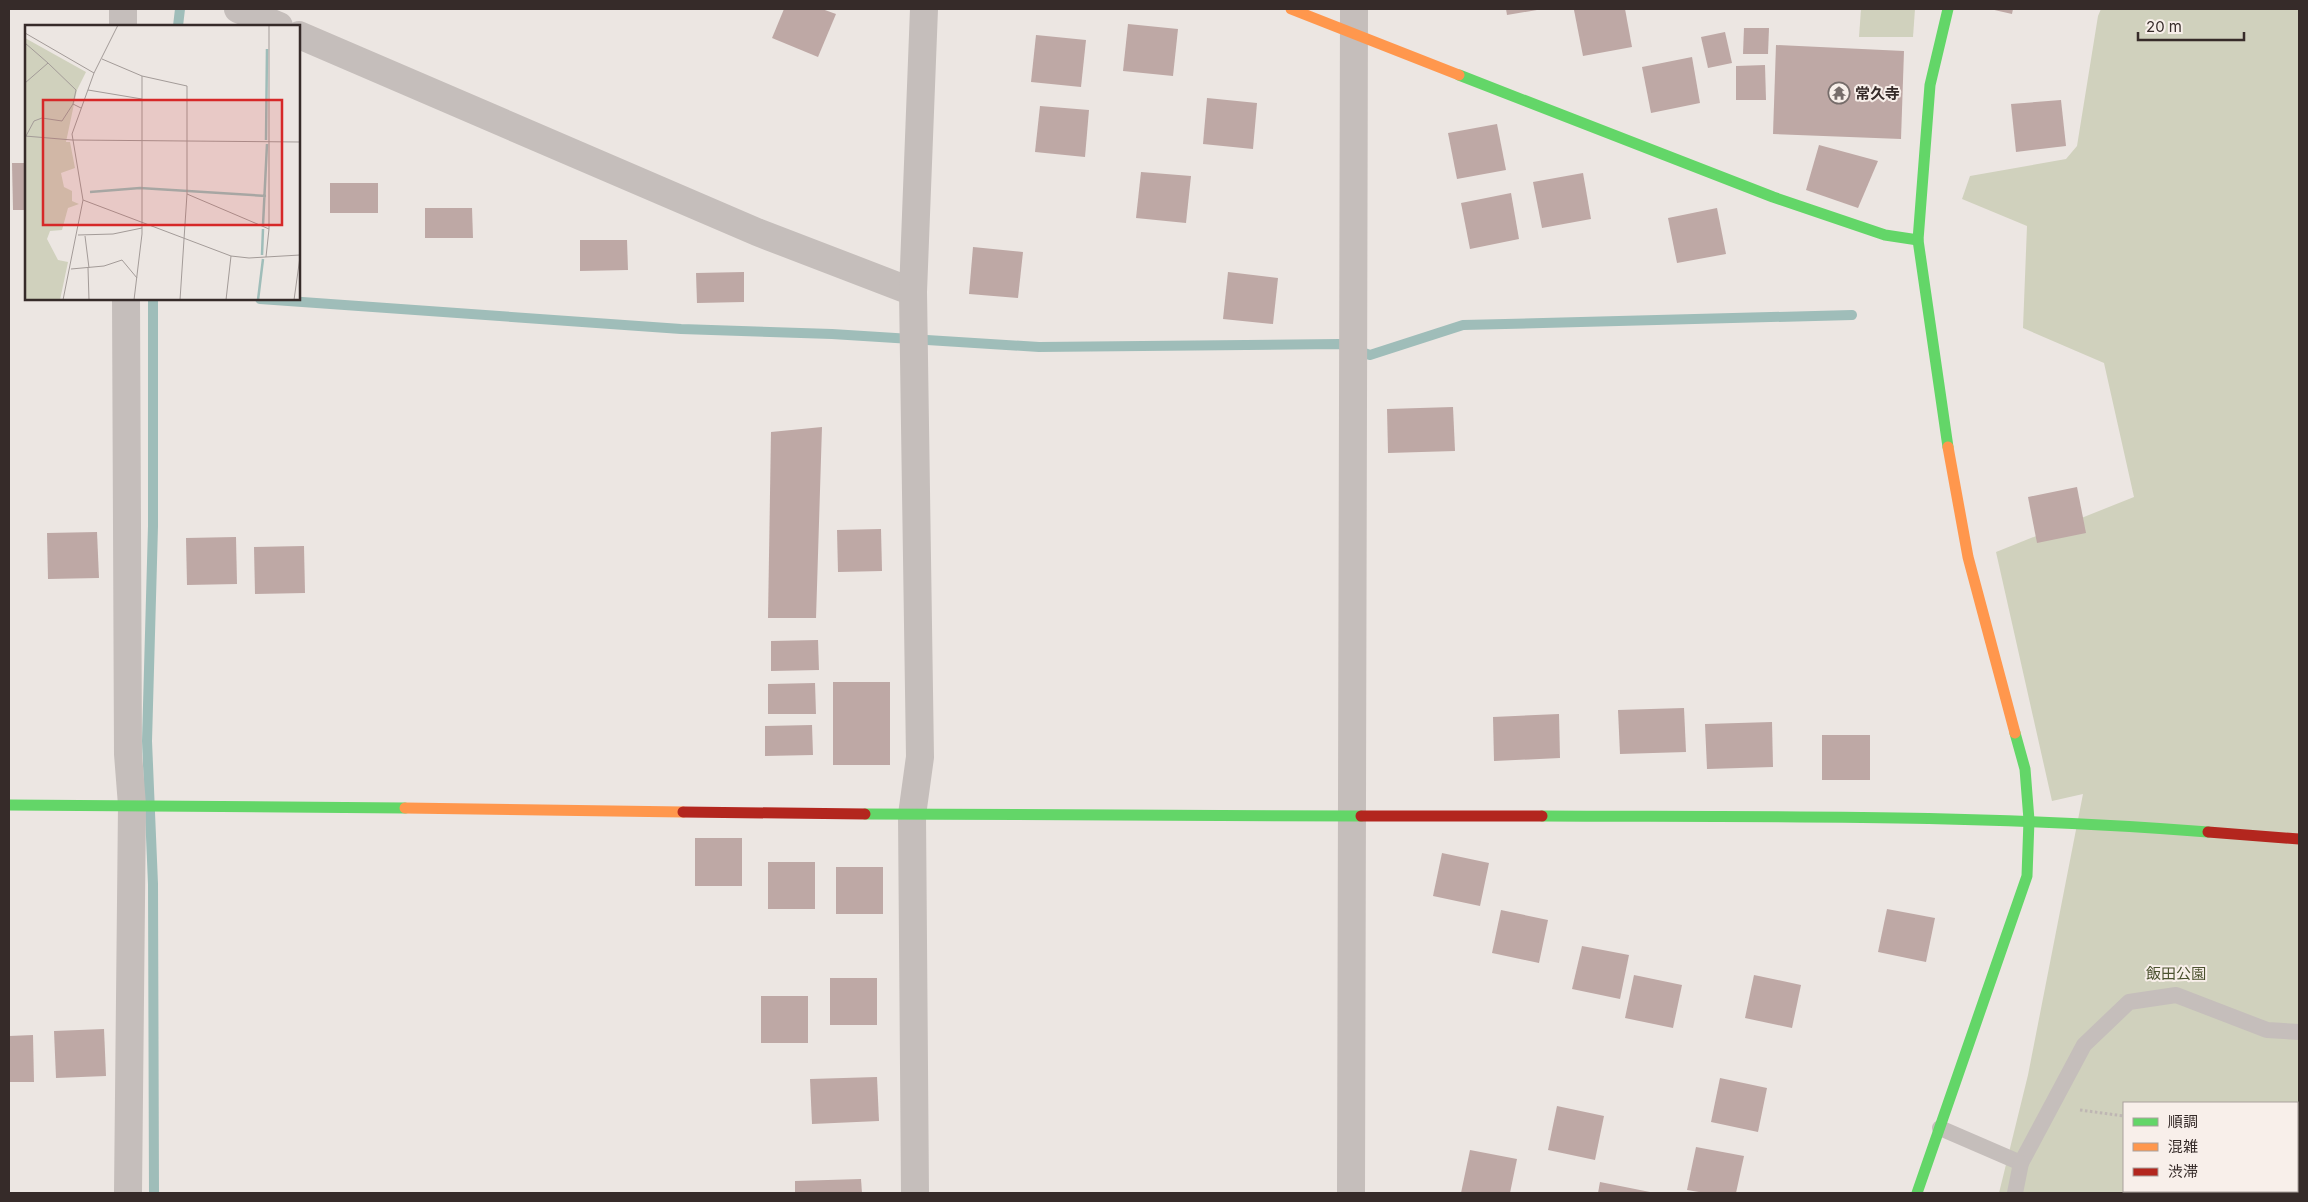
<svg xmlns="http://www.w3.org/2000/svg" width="2308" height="1202" font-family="Inter,'Noto Sans JP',sans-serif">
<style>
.green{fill:#d0d1bd;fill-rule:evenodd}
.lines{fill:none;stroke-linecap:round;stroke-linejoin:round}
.stream{stroke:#9fbdb9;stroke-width:10}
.building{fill:#bea8a5}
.path{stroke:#beb6b3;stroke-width:3;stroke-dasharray:2.5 2.5;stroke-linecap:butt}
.lane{stroke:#c5bebb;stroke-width:16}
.street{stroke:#c5bebb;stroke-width:28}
.fast{stroke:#63d668;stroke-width:11}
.slow{stroke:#ff974d;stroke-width:11}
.jam{stroke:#b3261e;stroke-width:11}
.labels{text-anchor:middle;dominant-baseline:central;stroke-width:4;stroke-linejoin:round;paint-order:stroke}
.poi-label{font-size:15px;font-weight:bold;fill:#362b29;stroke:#f8efea;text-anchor:start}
.park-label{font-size:15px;fill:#4b522f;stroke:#f8efea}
.inset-river{fill:none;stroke:#9fbdb9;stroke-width:2.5}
.inset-road{fill:none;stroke:#a39b98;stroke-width:1}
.view{fill:#d62828;fill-opacity:0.15;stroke:#d62828;stroke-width:2.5}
.inset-edge{fill:none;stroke:#362b29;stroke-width:2.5}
</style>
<rect width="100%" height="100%" fill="#ece6e2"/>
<g class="green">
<polygon points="1861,9 1915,9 1913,37 1859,37"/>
<path d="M2101,9H2299V1193H1999L2028,1075L2083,794L2052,801L1996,552L2134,497L2104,363L2023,328L2027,226L1962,199L1970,176L2066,159L2077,146L2098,16ZM2124,1103H2297V1191H2124Z"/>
</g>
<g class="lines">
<g class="stream">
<polyline points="178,26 180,9"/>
<polyline points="153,299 153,526 147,741 153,884 154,1193"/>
<polyline points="260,299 681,329 832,334 1039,347 1339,344 1370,355 1463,325 1852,315"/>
</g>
</g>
<g class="building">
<polygon points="784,9 822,9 836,14 818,57 772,38"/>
<polygon points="1506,9 1537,9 1537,10 1507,15"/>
<polygon points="1625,9 1632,47 1583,56 1574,10"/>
<polygon points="1990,9 2013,9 2012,14"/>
<polygon points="1128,24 1178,29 1173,76 1123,71"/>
<polygon points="1744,28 1769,28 1768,54 1743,54"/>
<polygon points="1725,32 1732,63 1708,68 1701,37"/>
<polygon points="1036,35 1086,40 1081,87 1031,82"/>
<polygon points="1776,45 1904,51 1901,139 1773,134"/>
<polygon points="1692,57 1700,103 1651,113 1642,67"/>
<polygon points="1765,65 1766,100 1736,100 1736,66"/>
<polygon points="1207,98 1257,103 1253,149 1203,144"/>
<polygon points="2061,100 2066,146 2016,152 2011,104"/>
<polygon points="1040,106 1089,110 1085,157 1035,152"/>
<polygon points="1497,124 1506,170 1457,179 1448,133"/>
<polygon points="1819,145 1878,161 1858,208 1806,190"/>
<polygon points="12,163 26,163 26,210 13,210"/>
<polygon points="1141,172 1191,176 1186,223 1136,218"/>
<polygon points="1583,173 1591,219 1542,228 1533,182"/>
<rect x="330" y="183" width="48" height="30"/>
<polygon points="1511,193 1519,239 1470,249 1461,203"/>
<polygon points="425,208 472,208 473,238 425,238"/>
<polygon points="1717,208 1726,254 1677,263 1668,218"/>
<polygon points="580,240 627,240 628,270 580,271"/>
<polygon points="973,247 1023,252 1018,298 969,294"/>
<polygon points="744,272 744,302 697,303 696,273"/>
<polygon points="1228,272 1278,278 1273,324 1223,319"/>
<polygon points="1453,407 1455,451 1388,453 1387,409"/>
<polygon points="822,427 816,618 768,618 771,432"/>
<polygon points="2077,487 2086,533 2037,543 2028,497"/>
<polygon points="881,529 882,571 838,572 837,530"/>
<polygon points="97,532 99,578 48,579 47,533"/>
<polygon points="236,537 237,584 187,585 186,538"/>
<polygon points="304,546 305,593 255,594 254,547"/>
<polygon points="818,640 819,670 771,671 771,641"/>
<rect x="833" y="682" width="57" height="83"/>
<polygon points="815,683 816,714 768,714 768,684"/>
<polygon points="1684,708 1686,752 1620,754 1618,710"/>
<polygon points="1559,714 1560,758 1494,761 1493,717"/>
<polygon points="1772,722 1773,767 1707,769 1705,724"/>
<polygon points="812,725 813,755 765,756 765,726"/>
<rect x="1822" y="735" width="48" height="45"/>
<rect x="695" y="838" width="47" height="48"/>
<polygon points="1442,853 1489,863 1480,906 1433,896"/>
<rect x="768" y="862" width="47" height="47"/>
<rect x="836" y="867" width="47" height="47"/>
<polygon points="1887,909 1935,918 1926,962 1878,952"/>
<polygon points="1501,910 1548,920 1539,963 1492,953"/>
<polygon points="1582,946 1629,955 1620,999 1572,989"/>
<polygon points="1634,975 1682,985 1673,1028 1625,1018"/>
<polygon points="1754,975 1801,985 1792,1028 1745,1018"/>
<rect x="830" y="978" width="47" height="47"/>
<rect x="761" y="996" width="47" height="47"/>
<polygon points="104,1029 106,1076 56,1078 54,1031"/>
<polygon points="33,1035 34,1082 9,1082 9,1036"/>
<polygon points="877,1077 879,1121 812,1124 810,1079"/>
<polygon points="1720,1078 1767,1088 1758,1132 1711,1122"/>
<polygon points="1557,1106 1604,1116 1595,1160 1548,1150"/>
<polygon points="1696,1147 1744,1156 1736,1193 1705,1193 1687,1190"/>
<polygon points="1470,1150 1517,1159 1510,1193 1461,1193"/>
<polygon points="861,1179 862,1193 795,1193 795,1181"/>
<polygon points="1600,1182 1650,1192 1650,1193 1598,1193"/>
</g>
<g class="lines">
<g class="path">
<polyline points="2080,1110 2124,1116"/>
<polyline points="2297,1139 2299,1141"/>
</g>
<g class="lane">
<polyline points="1940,1128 2021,1163 2084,1045 2129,1002 2176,995 2267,1030 2299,1032"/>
<polyline points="2015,1193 2021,1163"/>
</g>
<g class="street">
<polyline points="123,9 123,26"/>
<polyline points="238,9 279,26"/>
<polyline points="299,35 757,232 913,292"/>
<polyline points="126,299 128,754 132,805 128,1193"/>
<polyline points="915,1193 912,815 920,757 913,292 924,9"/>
<polyline points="1351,1193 1354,9"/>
</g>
<g class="fast">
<polyline points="1459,75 1773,197 1885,235 1918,240"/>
<polyline points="1948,447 1918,240 1930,85 1948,9"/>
<polyline points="9,805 405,808"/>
<polyline points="865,814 1361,816"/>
<path d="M1542,816C1764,817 1987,814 2208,832"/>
<polyline points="1917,1193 2027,876 2029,820 2025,769 2015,733"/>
</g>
<g class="slow">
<polyline points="1291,9 1459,75"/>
<polyline points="1948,447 1968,557 2015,733"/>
<polyline points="405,808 683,812"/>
</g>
<g class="jam">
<polyline points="683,812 865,814"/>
<polyline points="1361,816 1542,816"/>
<polyline points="2208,832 2299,839"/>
</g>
</g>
<defs>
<g id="temple-ring" transform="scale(1.125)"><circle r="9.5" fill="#f8efea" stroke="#766c6a" stroke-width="1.5"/><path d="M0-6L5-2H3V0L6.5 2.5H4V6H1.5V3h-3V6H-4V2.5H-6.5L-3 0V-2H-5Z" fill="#766c6a"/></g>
</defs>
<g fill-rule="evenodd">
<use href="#temple-ring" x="1839" y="93"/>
</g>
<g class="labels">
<g class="poi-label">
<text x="1855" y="93">常久寺</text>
</g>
<g class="park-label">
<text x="2176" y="973">飯田公園</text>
</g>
</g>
<g transform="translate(25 25)">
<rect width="275" height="275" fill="#ece6e2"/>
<path d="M0,13L61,47L52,65L41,117H45L50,143L36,148L39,162L47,166V176L54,179L43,183L37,205L25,206L22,214L33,235L43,237L35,275H0Z" fill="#d0d1bd"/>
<path class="inset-river" d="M241,115L242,24M65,167L115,163L241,171M238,200L242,119M237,230L238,204M233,275L238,234"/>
<path class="inset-road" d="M0,8L69,48M0,18L23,38L0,58M77,34L117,51L162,61V169L155,275M23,38L51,65L48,79M63,65L117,74M0,111L47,115L275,117M1,111L9,96L17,93L37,96L48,79L56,83M162,169L244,204M58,175L206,231L224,233L275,230M53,210L88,209L117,203M60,211L64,243M241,232L244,204V0M63,243L64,275M46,244L79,241L97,235L112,253M38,275L58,175L47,109L69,48L93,0M109,275L117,209V51M201,275L206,231M269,275L275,232"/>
<path class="view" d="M18,75H257V200H18Z"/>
<rect width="275" height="275" class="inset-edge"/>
</g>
<rect width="2308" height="1202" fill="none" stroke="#362b29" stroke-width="20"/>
<rect x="2123" y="1102" width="175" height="90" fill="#f8efea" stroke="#aaa19d"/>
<rect x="2133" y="1118" width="25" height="8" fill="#63d668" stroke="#aaa19d"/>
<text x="2168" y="1127" font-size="15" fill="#362b29">順調</text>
<rect x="2133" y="1143" width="25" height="8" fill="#ff974d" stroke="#aaa19d"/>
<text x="2168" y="1152" font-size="15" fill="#362b29">混雑</text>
<rect x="2133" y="1168" width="25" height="8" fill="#b3261e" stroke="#aaa19d"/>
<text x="2168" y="1177" font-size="15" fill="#362b29">渋滞</text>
<path d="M2138 32v8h106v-8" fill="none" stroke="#362b29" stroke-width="2.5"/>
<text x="2146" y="32" font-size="15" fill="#362b29" stroke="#f8efea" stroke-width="4" paint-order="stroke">20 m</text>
</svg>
